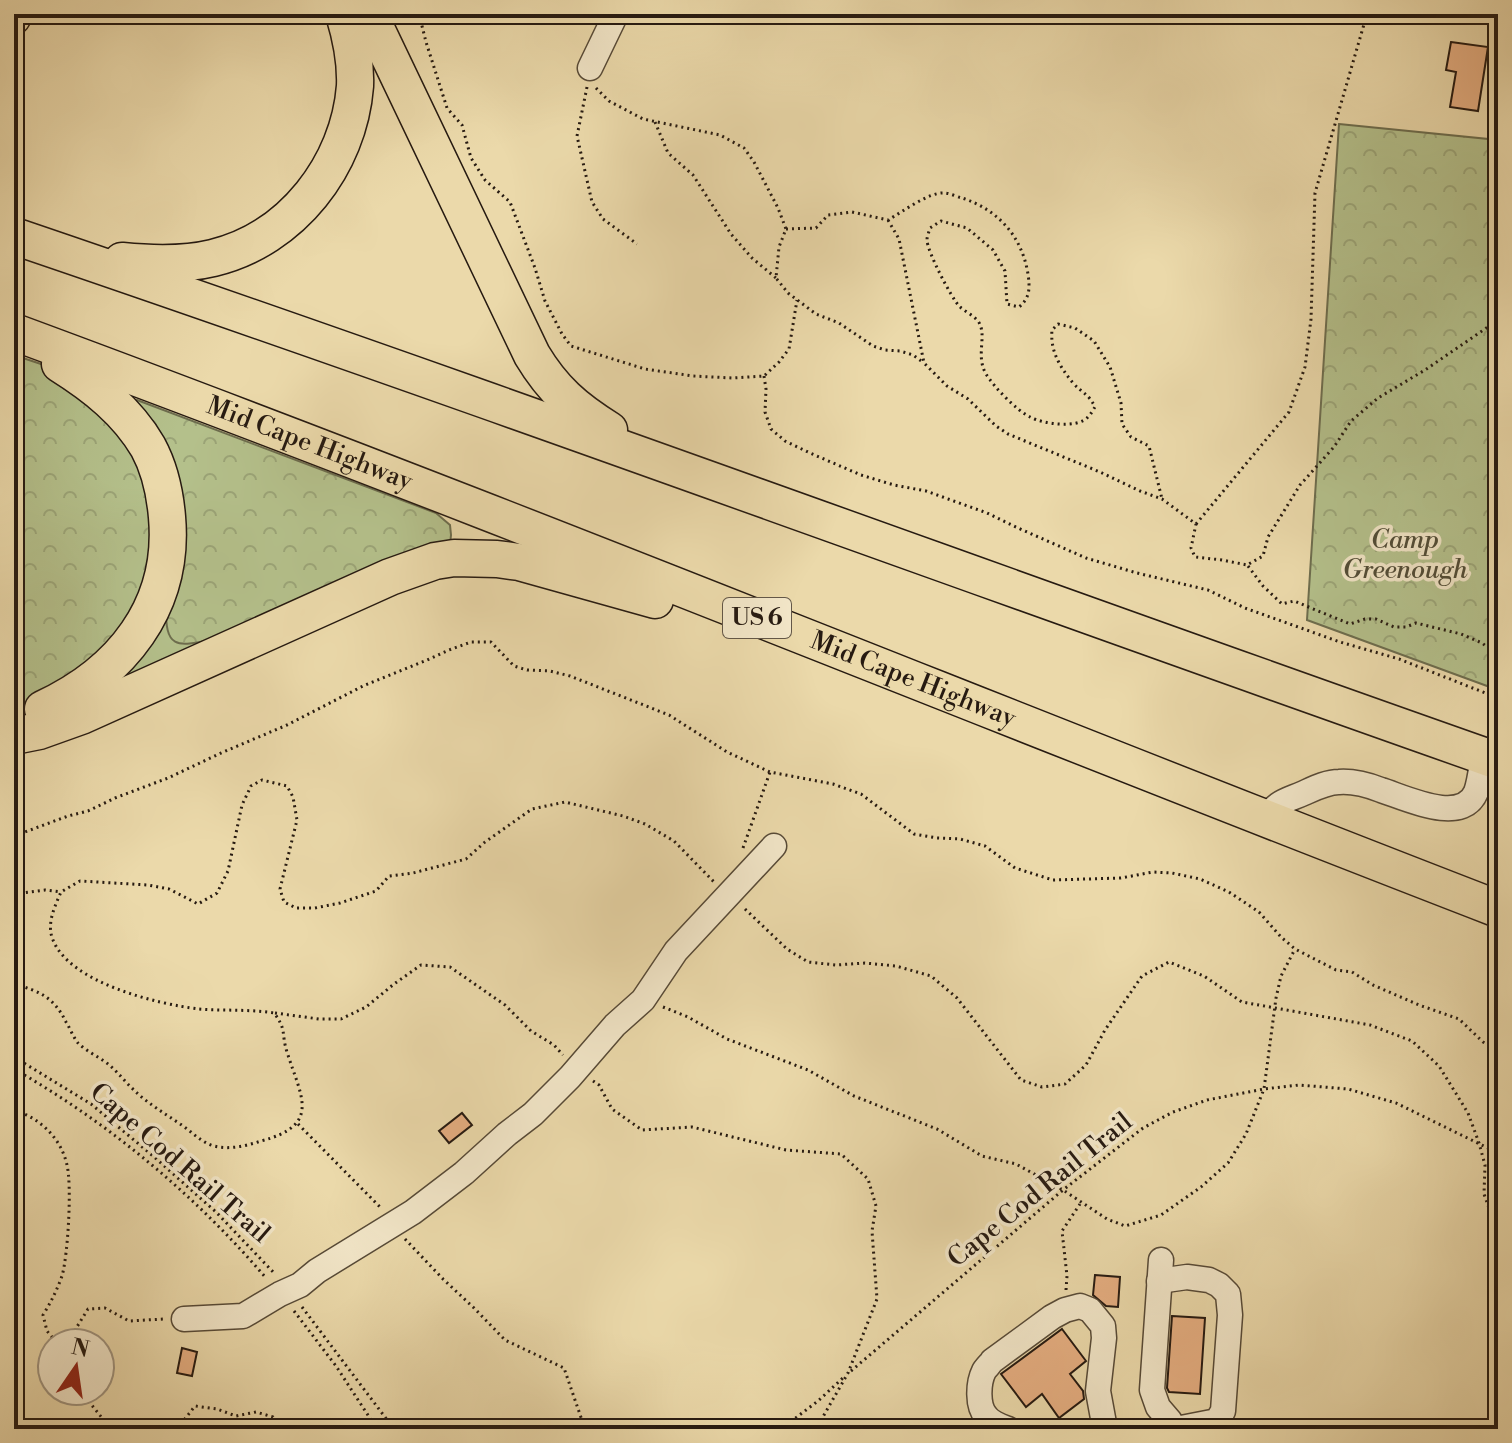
<svg xmlns="http://www.w3.org/2000/svg" width="1512" height="1443" font-family="'Libre Bodoni',serif">
<style>
.grass{fill:#b4c08b;stroke:#6d6d4e;stroke-width:2}
.forest{fill:url(#forest-crowns);stroke:#6d6d4e;stroke-width:2}
.building{fill:#e5ae81;stroke:#261a11;stroke-width:2}
.lines{fill:none;stroke-linecap:round;stroke-linejoin:round}
.minor-casing{stroke:#574a37;stroke-width:27}
.major-casing{stroke:#261a11;stroke-width:35}
.highway-casing{stroke:#261a11;stroke-width:39}
.path{stroke:#261a11;stroke-width:3;stroke-dasharray:2 4;stroke-linecap:butt}
.minor{stroke:#f2e6c8;stroke-width:24}
.major{stroke:#ebd9aa;stroke-width:32}
.highway{stroke:#ebd9aa;stroke-width:36}
.labels{text-anchor:middle;dominant-baseline:central;stroke-width:7;stroke-linejoin:round;paint-order:stroke}
.shield{fill:#f2e6c8;stroke:#635748;stroke-width:2}
.shield-label{font-size:24px;font-weight:bold;fill:#261a11}
.street-label{font-size:26px;fill:#261a11;stroke:#f2e6c8}
.park-label{font-size:26px;font-style:italic;fill:#514c36;stroke:#f2e6c8}
</style>
<defs>
<pattern id="forest-crowns" width="20" height="18" patternUnits="userSpaceOnUse" patternTransform="scale(2)"><rect width="20" height="18" fill="#b4c08b"/><path d="M2 6a3 3 0 1 1 6 0M12 15a3 3 0 1 1 6 0" fill="none" stroke="#9ba477"/></pattern>
</defs>
<rect width="100%" height="100%" fill="#ebd9aa"/>
<filter id="stains"><feTurbulence type="fractalNoise" baseFrequency=".0025" numOctaves="4"/><feColorMatrix values="0 0 0 0 .2 0 0 0 0 .09 0 0 0 0 .02 0 0 0 .5 -.17"/></filter>
<radialGradient id="worn" r=".72"><stop offset=".6" stop-color="#630" stop-opacity="0"/><stop offset="1" stop-color="#630" stop-opacity=".3"/></radialGradient>
<polygon class="grass" points="170,587 215,639 37,719"/>
<g class="forest">
<polygon points="1339,124 1498,140 1498,690 1307,620"/>
<polygon points="14,355 41,364 69,381 102,406 151,483 155,561 117,644 36,701 14,708"/>
<path d="M137,400L436,513L450,525L451,535L450,544L215,639C176,647 165,650 166,605L134,405Z"/>
</g>
<g class="building">
<polygon points="1451,42 1488,47 1478,111 1450,107 1456,72 1446,70"/>
<polygon points="462,1113 472,1125 449,1143 439,1131"/>
<polygon points="1095,1275 1120,1277 1118,1307 1106,1306 1093,1295"/>
<polygon points="1172,1316 1205,1318 1200,1394 1169,1392 1167,1388"/>
<polygon points="1062,1329 1086,1361 1070,1374 1083,1391 1084,1399 1059,1418 1042,1394 1026,1407 1001,1374"/>
<polygon points="182,1348 197,1352 192,1376 177,1373"/>
</g>
<g class="lines">
<g class="minor-casing">
<g id="minor">
<polyline points="590,68 616,14"/>
<path d="M1266,820C1276,801 1286,801 1304,793C1315,788 1327,782 1339,782C1353,781 1368,785 1381,790C1404,797 1462,826 1476,792C1480,781 1481,768 1483,756"/>
<polyline points="1161,1260 1152,1390 1158,1407 1170,1421 1170,1429"/>
<polyline points="1159,1281 1187,1277 1209,1280 1219,1285 1228,1294 1230,1315 1223,1411 1217,1421 1176,1429"/>
<polyline points="184,1319 243,1316 280,1294 300,1285 317,1271 413,1212 464,1173 507,1134 533,1114 570,1077 615,1025 643,1000 676,951 774,846"/>
<path d="M1008,1429C1000,1426 991,1423 986,1416C977,1406 978,1383 984,1371C985,1369 991,1363 992,1361L1052,1317L1065,1310L1080,1306L1090,1310L1103,1326L1104,1338L1098,1391L1105,1429"/>
</g>
</g>
<g class="major-casing">
<polyline id="major" points="14,18 16,14"/>
</g>
<g class="highway-casing">
<g id="highway">
<path d="M369,14L532,355C553,390 575,409 609,430"/>
<path d="M14,236C511,405 1003,587 1498,761"/>
<path d="M122,261C152,264 184,265 213,258C292,239 349,165 355,86C356,61 351,37 344,14"/>
<path id="s1" d="M14,332C512,516 1003,718 1498,909"/>
<path d="M43,709C121,673 175,607 167,517C165,493 160,469 148,447C127,411 95,386 60,364"/>
<polyline points="14,736 39,731 81,716 390,577 435,561 454,558 497,559 519,562 655,600"/>
</g>
</g>
<g class="path">
<polyline points="419,14 426,42 447,108 462,125 471,158 485,180 510,202 535,268 545,301 562,334 571,346 645,369 693,376 732,378 764,376 779,362 789,349 797,300"/>
<polyline points="587,87 577,136 592,202 603,219 637,244"/>
<polyline points="596,88 609,101 643,119 720,135 744,148 754,162 778,208 786,229 779,247 776,278 788,293 816,314 839,323 873,346 885,350 900,351 913,355 924,363"/>
<polyline points="655,122 668,153 693,175 731,234 752,258 776,278"/>
<polyline points="888,220 899,239 924,363 947,386 968,399 996,426 1008,434 1100,472 1140,491 1162,499 1196,524 1191,548 1195,557 1222,560 1247,565 1263,556 1268,537 1300,485 1334,447 1351,421 1378,398 1425,370 1498,320"/>
<path d="M786,229L816,228L828,215L852,212L888,220C902,212 929,192 944,193C950,193 957,197 962,198C999,210 1022,237 1028,274C1030,288 1030,298 1019,307L1007,304L1005,271L993,250L967,228L941,221L930,228C929,232 927,236 927,240C927,251 951,297 959,306C964,311 973,315 978,321C988,335 975,355 986,374C994,387 1016,410 1030,417C1043,424 1077,429 1088,417C1091,414 1093,410 1095,407C1088,393 1082,393 1073,383C1060,367 1050,351 1052,330L1058,324L1075,328L1094,341L1110,367L1121,403L1122,424L1131,437L1149,446L1162,499"/>
<polyline points="764,376 766,389 765,412 771,429 785,441 810,453 861,475 894,485 926,491 987,513 1018,528 1086,558 1137,573 1208,590 1245,608 1340,642 1399,659 1498,698"/>
<polyline points="1196,524 1289,412 1305,367 1311,319 1315,193 1367,14"/>
<polyline points="1248,566 1263,586 1282,604 1294,601 1350,624 1365,619 1376,619 1394,627 1406,627 1416,623 1461,634 1482,643 1498,656"/>
<polyline points="14,836 68,816 88,811 115,798 168,778 221,753 287,725 363,686 427,660 449,650 471,642 491,642 514,666 527,670 550,671 570,676 669,715 727,752 770,772 833,784 861,794 914,834 937,838 960,839 985,846 1015,868 1053,880 1121,878 1153,872 1172,873 1200,879 1229,892 1259,912 1281,937 1295,949 1336,970 1352,972 1373,985 1419,1005 1459,1019 1483,1042 1498,1050"/>
<polyline points="743,848 770,772"/>
<polyline points="14,894 45,890 61,892"/>
<polyline points="745,909 787,949 808,962 836,965 865,963 896,966 931,976 957,998 1021,1080 1042,1087 1065,1084 1086,1065 1105,1030 1142,976 1169,962 1204,976 1242,1002 1370,1025 1412,1041 1439,1066 1468,1113 1479,1143 1485,1165 1484,1194 1498,1234"/>
<path d="M14,984C39,991 54,997 66,1022C70,1028 73,1037 78,1043C86,1051 99,1057 108,1064C118,1072 125,1082 134,1090C148,1104 166,1114 183,1126C193,1133 201,1142 214,1146C229,1150 246,1146 261,1141C322,1125 301,1097 287,1052C281,1033 287,1030 274,1013C249,1009 224,1011 199,1009C157,1004 70,983 53,940C46,924 55,906 61,892L80,881L148,885L169,889L198,904L217,893L228,871L242,805L251,786L262,780L287,786L293,797L297,820L280,889L284,902L296,908H315L340,903L376,891L389,876L413,873L466,859L485,842L532,809L565,802L623,816L645,824L674,841L715,883"/>
<polyline points="663,1007 688,1017 727,1039 808,1070 854,1096 937,1129 982,1156 1016,1164 1063,1190 1107,1219 1125,1226 1161,1215 1201,1187 1228,1163 1246,1134 1264,1089 1276,998 1281,976 1295,949"/>
<polyline points="275,1013 319,1019 341,1019 366,1007 394,984 421,965 450,967 505,1005 531,1031 554,1045 563,1055"/>
<polyline points="14,1057 91,1104 153,1156 216,1212 275,1274"/>
<path d="M14,1069C109,1123 195,1195 266,1278"/>
<polyline points="593,1081 599,1085 612,1109 642,1130 692,1127 786,1150 841,1154 868,1179 876,1206 872,1231 877,1299 848,1373 816,1429"/>
<path d="M14,1110C40,1118 61,1138 67,1165C72,1186 68,1255 62,1276C57,1290 51,1302 43,1315L47,1331L57,1343"/>
<polyline points="298,1124 381,1208"/>
<polyline points="405,1239 443,1279 474,1308 505,1340 564,1368 585,1429"/>
<polyline points="1066,1290 1067,1276 1062,1231 1080,1204"/>
<polyline points="302,1307 394,1429"/>
<polyline points="294,1311 336,1366 377,1429"/>
<polyline points="61,1343 75,1330 88,1309 105,1308 129,1321 164,1319"/>
<polyline points="851,1371 1063,1190 1143,1128 1173,1112 1207,1100 1264,1089 1299,1085 1348,1089 1396,1103 1498,1153"/>
<polyline points="82,1391 86,1398 111,1429"/>
<polyline points="177,1429 195,1406 217,1409 236,1416 256,1412 273,1417 283,1429"/>
<polyline points="781,1429 818,1401 845,1376"/>
</g>
<use href="#minor" class="minor"/>
<use href="#major" class="major"/>
<use href="#highway" class="highway"/>
</g>
<g class="labels">
<rect class="shield" x="723" y="598" width="68" height="40" rx="6"/>
<g class="shield-label">
<text x="757" y="618">US 6</text>
</g>
<g class="street-label">
<text stroke="none"><textPath href="#s1" startOffset="316">Mid Cape Highway</textPath></text>
<text stroke="none"><textPath href="#s1" startOffset="964">Mid Cape Highway</textPath></text>
<text transform="translate(180 1163) rotate(41)">Cape Cod Rail Trail</text>
<text transform="translate(1040 1190) rotate(-39)">Cape Cod Rail Trail</text>
</g>
<g class="park-label">
<text x="1405" y="540">Camp<tspan x="1405" dy="30">Greenough</tspan></text>
</g>
</g>
<rect width="1512" height="1443" fill="none" stroke="#ebd9aa" stroke-width="48"/>
<rect x="16" y="16" width="1480" height="1411" fill="none" stroke="#261a11" stroke-width="4"/>
<rect x="24" y="24" width="1464" height="1395" fill="none" stroke="#261a11" stroke-width="2"/>
<g transform="translate(76 1367) rotate(13)"><circle r="38" fill="#f2e6c8" stroke="#a0947f" stroke-width="2"/>
<path d="M0-6L14 30L0 20L-14 30Z" fill="#8f2418"/>
<text y="-12" font-size="22" font-weight="bold" text-anchor="middle" fill="#261a11">N</text>
</g>
<rect width="100%" height="100%" filter="url(#stains)"/>
<rect width="100%" height="100%" fill="url(#worn)"/>
</svg>
